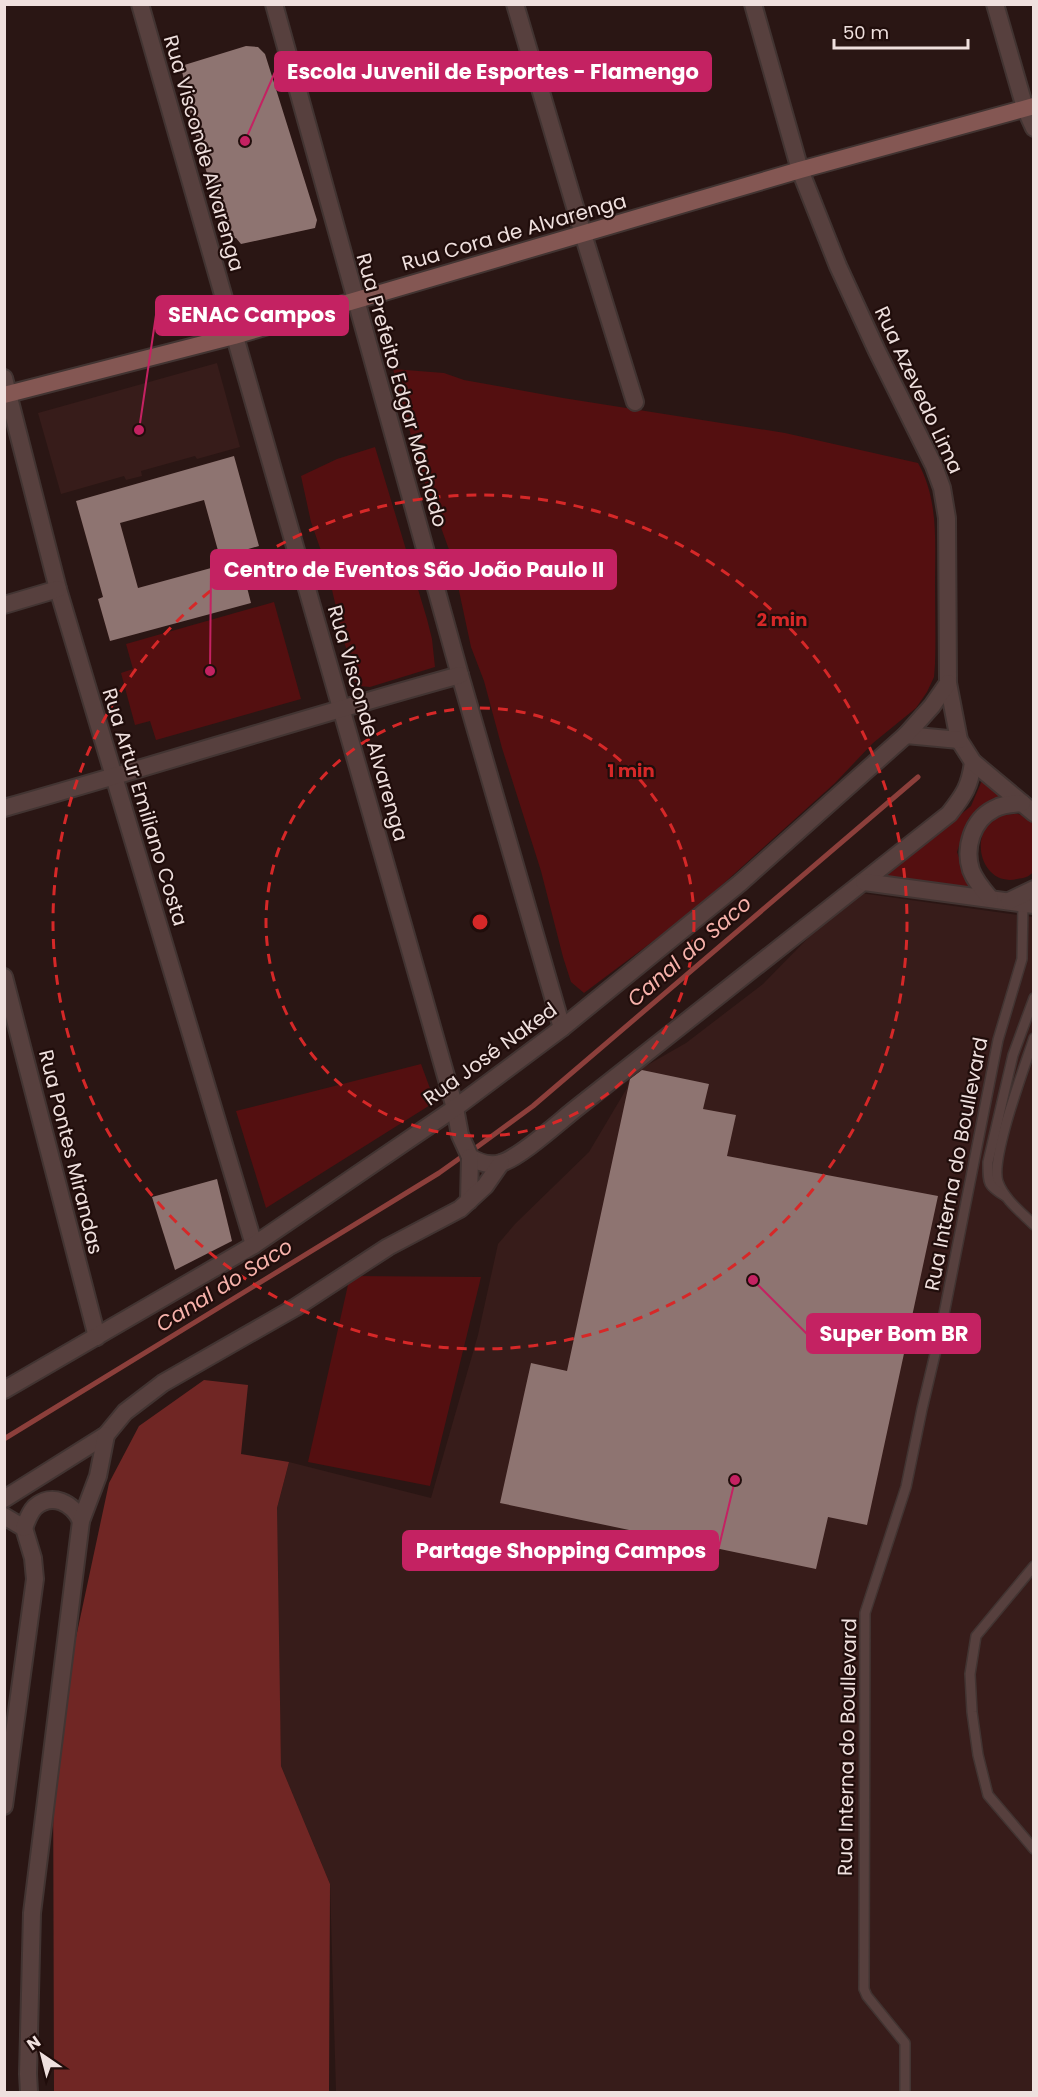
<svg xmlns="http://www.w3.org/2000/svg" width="1038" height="2097" font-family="Poppins,sans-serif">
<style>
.built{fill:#371c1a}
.green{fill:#540f10}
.forest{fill:#702624}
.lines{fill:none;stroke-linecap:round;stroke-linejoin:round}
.stream{stroke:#8c3f3b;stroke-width:5}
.building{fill:#8e7471;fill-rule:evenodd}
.service-casing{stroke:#423432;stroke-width:12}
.minor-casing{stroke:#423432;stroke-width:20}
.secondary-casing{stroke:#423432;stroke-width:20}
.service{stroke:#57403e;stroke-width:9}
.minor{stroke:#57403e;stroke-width:16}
.secondary{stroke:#845753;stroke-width:16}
.ring{fill:none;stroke:#d62828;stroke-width:3;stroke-dasharray:10 8}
.labels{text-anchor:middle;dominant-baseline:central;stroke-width:4.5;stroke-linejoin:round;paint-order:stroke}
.street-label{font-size:20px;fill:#efe0de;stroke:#200d0b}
.water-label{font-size:21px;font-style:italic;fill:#f7b2ab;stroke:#200d0b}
.centre{fill:#d62828;stroke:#200d0b;stroke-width:3}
.ring-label{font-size:18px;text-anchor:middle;font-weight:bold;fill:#d62828;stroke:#200d0b;stroke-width:4.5;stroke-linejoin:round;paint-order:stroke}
.leader{fill:none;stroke:#c42262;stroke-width:2}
.callout-dot{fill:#c42262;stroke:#200d0b;stroke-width:2}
.callout{fill:#c42262;stroke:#c42262;stroke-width:2}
.callout-label{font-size:21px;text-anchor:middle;font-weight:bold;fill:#fff}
</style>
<rect width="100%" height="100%" fill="#2a1614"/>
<g class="built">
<polygon points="217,363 240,447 197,459 195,456 141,471 142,476 126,480 124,476 61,494 38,413"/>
<polygon points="853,892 1033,917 1033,2092 336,2092 330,1884 281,1766 276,1569 277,1508 289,1462 431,1498 478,1335 498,1244 515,1224 589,1152 627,1088 632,1067 644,1067 686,1043 763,984"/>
</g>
<g class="green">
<path d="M393,369L444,373L464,380L563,398L785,433L918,463C939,500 935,544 935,585C935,611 936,637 935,664L934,677L927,692L916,708L873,743L835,783L692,912L584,993L571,982L563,957L541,871L502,748L484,681L471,647L452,558L421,472Z"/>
<polygon points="375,447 427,619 432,639 435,667 370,687 360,686 353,680 353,667 344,642 327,568 311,522 301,476 337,459"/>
<polygon points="274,602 301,699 156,740 150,721 135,725 121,673 133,669 126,644"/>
<polygon points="983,778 1002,796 985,803 969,818 963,833 957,852 970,889 884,878 971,806"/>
<path d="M1018,814L1030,818L1033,822V872C1029,877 1024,878 1017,879C979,888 965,826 1004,815C1008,814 1014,814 1018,814Z"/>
<polygon points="421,1064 435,1102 266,1208 236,1111"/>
<polygon points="350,1276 481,1277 430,1486 308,1462"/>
</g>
<polygon class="forest" points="204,1380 248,1385 241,1454 289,1462 277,1508 281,1766 330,1884 329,2092 54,2092 53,1745 109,1483 139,1426"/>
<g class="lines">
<g class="stream">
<polyline points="477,1147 533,1106 918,777"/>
<polyline points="4,1439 439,1173 460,1158"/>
</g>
</g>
<g class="building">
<polygon points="246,46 258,47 265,54 317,220 315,228 241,244 236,238 226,238 193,126 181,66"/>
<path d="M234,456L259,546L238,552L251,603L110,641L98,599L103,597L76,501ZM204,500L222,565L138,588L120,523Z"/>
<polygon points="642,1070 709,1084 703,1109 736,1115 727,1156 938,1196 867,1525 828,1517 816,1569 500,1503 531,1363 567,1371 630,1079"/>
<polygon points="217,1179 232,1241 175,1270 152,1197"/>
</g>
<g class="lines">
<g class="service-casing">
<g id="service">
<path d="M1034,1038C1025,1066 990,1158 998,1182C1004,1199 1021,1212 1034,1225"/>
<path d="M1005,1196C987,1185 988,1183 988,1162L1013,1055L1034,998"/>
<polyline points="1034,1566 976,1636 970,1674 972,1712 978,1755 988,1795 1034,1849"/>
<polyline points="905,2092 905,2043 867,1996 864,1989 865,1613 906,1487 922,1409 941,1329 998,1040 1022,959 1023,903"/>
</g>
</g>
<g class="minor-casing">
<g id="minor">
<path d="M140,4C244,373 351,740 455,1108L460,1135L470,1157C479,1163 491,1166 501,1163C521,1157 560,1121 578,1107L949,814C964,795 970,786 973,762"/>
<polyline points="274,4 460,675 562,1028"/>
<polyline points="515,4 583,234 635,402"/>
<polyline points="753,4 800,170 838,266 877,351 934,466 942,488 947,518 948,683 959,740 973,762 1034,813"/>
<polyline points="995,4 1025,108 1034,128"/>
<polyline points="4,378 58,589 254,1245"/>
<polyline points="4,605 58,589"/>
<polyline points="906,735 959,740"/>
<path d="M4,808C157,765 307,717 460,675"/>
<polyline points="864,882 1034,905"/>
<path d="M990,898C983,890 975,881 971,870C964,848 972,820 994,809C1002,804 1012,804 1022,803"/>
<polyline points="1009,901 1034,889"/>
<polyline points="4,977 97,1337"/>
<polyline points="469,1201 470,1157"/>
<polyline points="4,1390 254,1245 455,1108 562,1028 740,883 906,735 932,706 948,683"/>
<polyline points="4,1499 106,1435 125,1412 163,1383 296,1307 388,1247 460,1209 485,1186 501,1163"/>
<polyline points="4,1516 24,1528 33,1558 35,1579 4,1806"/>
<path d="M24,1528C27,1521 29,1513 35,1507C52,1492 73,1503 81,1521"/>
<polyline points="29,2092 28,2074 32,1913 81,1521 98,1476 106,1435"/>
</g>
</g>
<g class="secondary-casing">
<polyline id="secondary" points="4,395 234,336 800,170 1034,106"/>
</g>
<use href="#service" class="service"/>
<use href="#minor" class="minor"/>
<use href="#secondary" class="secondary"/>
</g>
<g class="ring">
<circle cx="480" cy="922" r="214"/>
<circle cx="480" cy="922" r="427"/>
</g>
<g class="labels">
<g class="street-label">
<text transform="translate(204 153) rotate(74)">Rua Visconde Alvarenga</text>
<text transform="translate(514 232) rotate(-16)">Rua Cora de Alvarenga</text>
<text transform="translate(402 390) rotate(74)">Rua Prefeito Edgar Machado</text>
<text transform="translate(919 390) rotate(65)">Rua Azevedo Lima</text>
<text transform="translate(368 723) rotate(74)">Rua Visconde Alvarenga</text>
<text transform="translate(145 807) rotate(73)">Rua Artur Emiliano Costa</text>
<text transform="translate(490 1054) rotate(-36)">Rua José Naked</text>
<text transform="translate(71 1152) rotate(76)">Rua Pontes Mirandas</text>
<text transform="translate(956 1164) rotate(-79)">Rua Interna do Boullevard</text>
<text transform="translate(847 1747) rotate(-89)">Rua Interna do Boullevard</text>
</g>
<g class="water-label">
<text transform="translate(689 951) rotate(-41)">Canal do Saco</text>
<text transform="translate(224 1285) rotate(-32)">Canal do Saco</text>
</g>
</g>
<circle cx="480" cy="922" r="9" class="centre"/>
<g class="ring-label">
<text x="782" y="626">2 min</text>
<text x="631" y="777">1 min</text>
</g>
<path class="leader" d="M245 141L275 72M139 430L156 315M210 671L211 570M753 1280L807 1334M735 1480L718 1551"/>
<g class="callout-dot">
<circle cx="245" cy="141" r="6"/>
<circle cx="139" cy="430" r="6"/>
<circle cx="210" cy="671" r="6"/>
<circle cx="753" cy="1280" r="6"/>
<circle cx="735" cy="1480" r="6"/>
</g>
<g class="callout">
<rect x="275" y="52" width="436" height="39" rx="6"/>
<rect x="156" y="296" width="192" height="39" rx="6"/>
<rect x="211" y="550" width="405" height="39" rx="6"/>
<rect x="807" y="1314" width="173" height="39" rx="6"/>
<rect x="403" y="1531" width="315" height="39" rx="6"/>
</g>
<g class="callout-label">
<text x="493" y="79">Escola Juvenil de Esportes - Flamengo</text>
<text x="252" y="322">SENAC Campos</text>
<text x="414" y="577">Centro de Eventos São João Paulo II</text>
<text x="894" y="1341">Super Bom BR</text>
<text x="561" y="1558">Partage Shopping Campos</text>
</g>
<rect width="1038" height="2097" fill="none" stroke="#efe0de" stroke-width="12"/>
<g transform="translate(42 2055) rotate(325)" stroke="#200d0b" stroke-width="4.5" paint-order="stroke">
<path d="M0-4.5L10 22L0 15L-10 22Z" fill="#efe0de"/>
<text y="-9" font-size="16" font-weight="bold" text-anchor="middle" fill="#efe0de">N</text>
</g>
<path d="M834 39v9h134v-9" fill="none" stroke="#efe0de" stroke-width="3"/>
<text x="843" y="39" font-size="18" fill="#efe0de" stroke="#200d0b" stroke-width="4.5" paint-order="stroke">50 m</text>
</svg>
